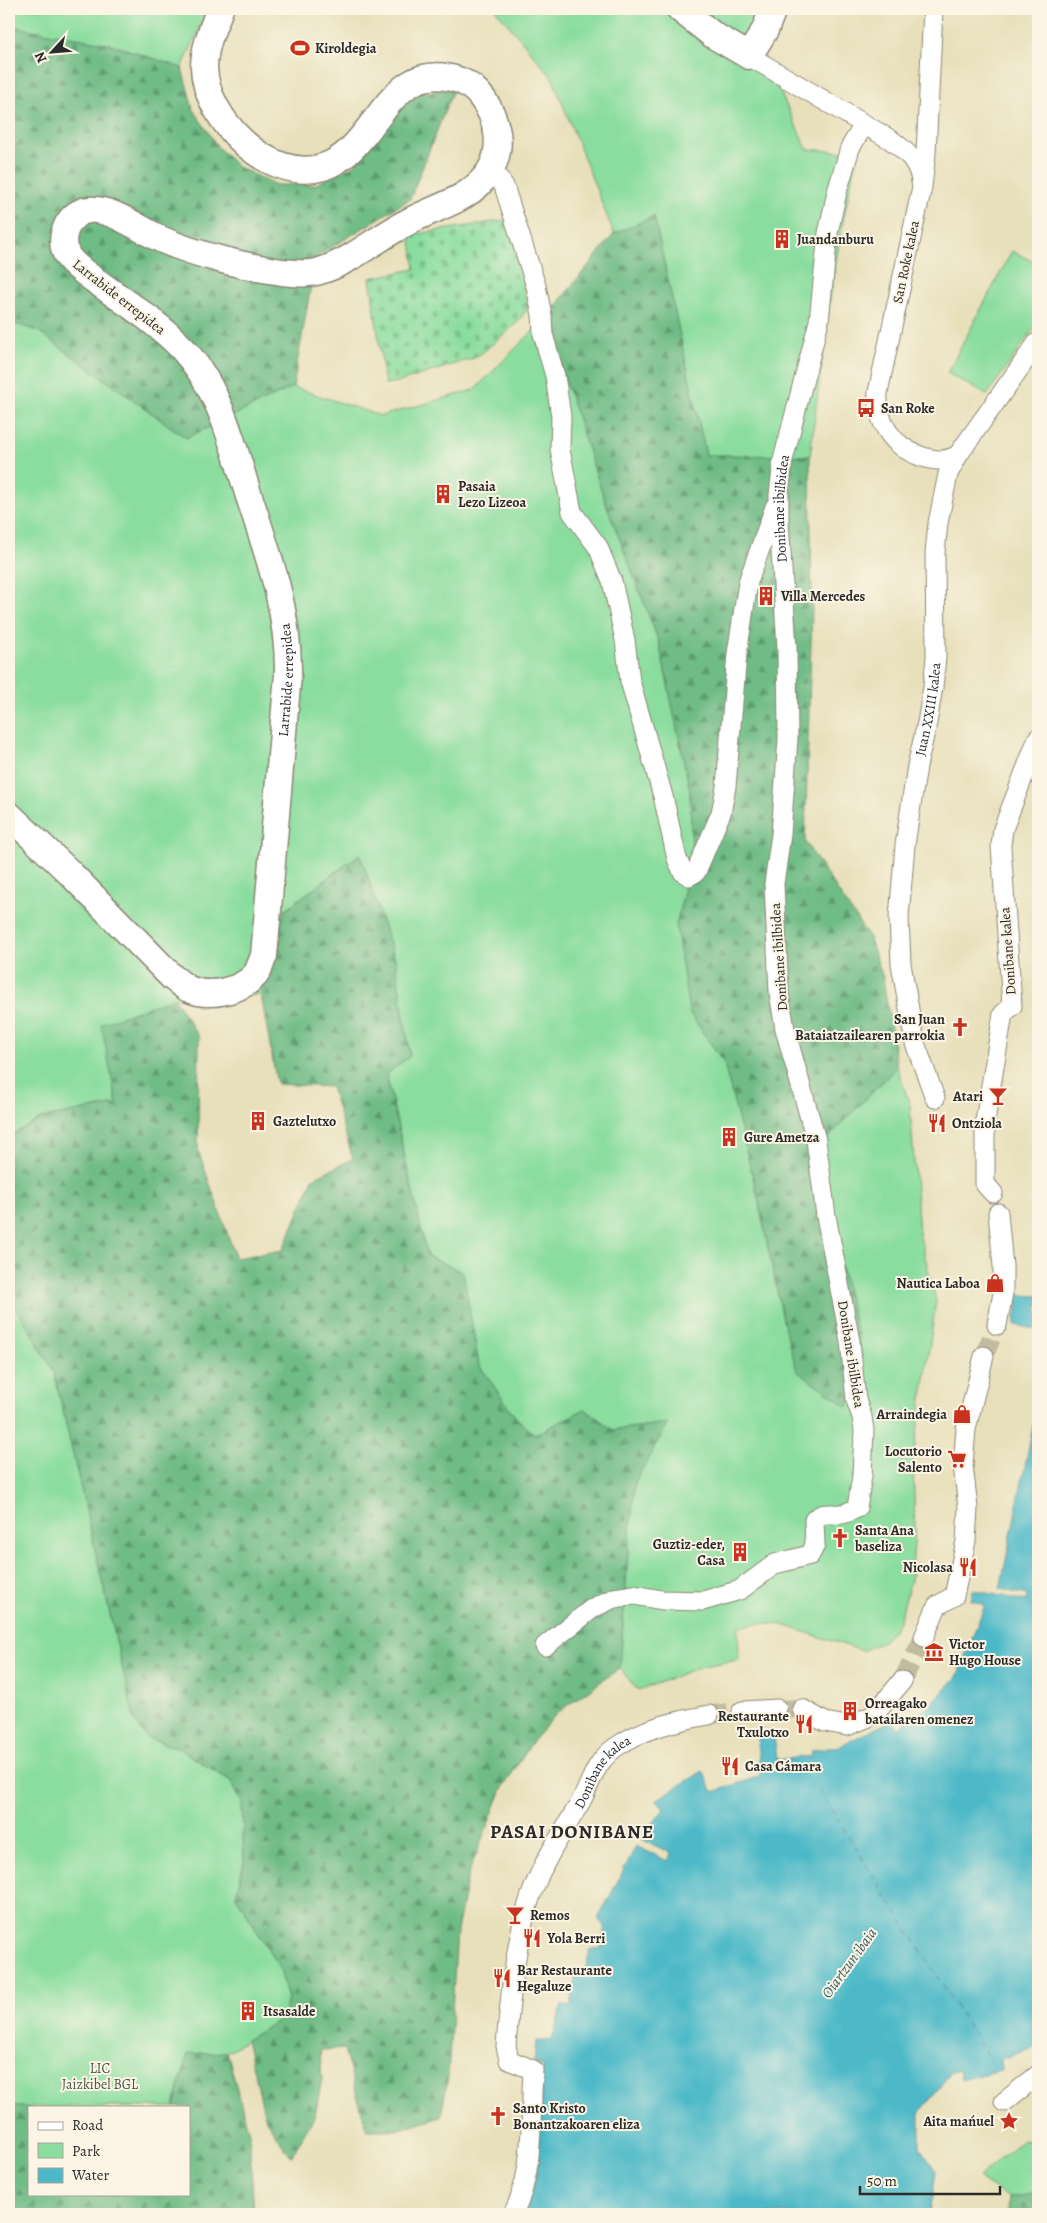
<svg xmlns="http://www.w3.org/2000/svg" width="1047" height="2223" font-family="Alegreya,serif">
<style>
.green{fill:#8add9f;stroke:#5a8465}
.forest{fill:url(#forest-firs);stroke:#4d7458}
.cemetery{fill:url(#cemetery-stones);stroke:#5a8465}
.water{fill:#4db9c8;stroke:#3c727a}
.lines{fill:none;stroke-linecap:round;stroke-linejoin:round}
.ferry{stroke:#375d62;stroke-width:1;stroke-dasharray:6 5;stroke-linecap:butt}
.street-tunnel{stroke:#c2bc9e;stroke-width:19;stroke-dasharray:19 9;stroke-linecap:butt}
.street-casing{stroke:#8a8673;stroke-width:21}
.secondary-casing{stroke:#8a8673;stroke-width:29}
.street{stroke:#fff;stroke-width:19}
.secondary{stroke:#fff;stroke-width:26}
.labels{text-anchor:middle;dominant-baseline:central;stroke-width:4;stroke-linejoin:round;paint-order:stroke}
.poi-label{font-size:14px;font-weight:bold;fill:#2b2b2b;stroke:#fcf5e5;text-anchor:start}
.street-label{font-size:14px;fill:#2b2b2b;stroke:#fcf5e5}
.park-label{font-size:14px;fill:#435848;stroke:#fcf5e5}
.water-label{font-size:15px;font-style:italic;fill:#375d62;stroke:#fcf5e5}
.district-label{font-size:19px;font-weight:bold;letter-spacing:1px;fill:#2b2b2b;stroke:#fcf5e5}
</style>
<defs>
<pattern id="forest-firs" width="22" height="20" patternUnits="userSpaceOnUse" patternTransform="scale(1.25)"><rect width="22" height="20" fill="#6fbc86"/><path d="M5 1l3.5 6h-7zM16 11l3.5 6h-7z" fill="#5b996e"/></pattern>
<pattern id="cemetery-stones" width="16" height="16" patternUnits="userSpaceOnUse" patternTransform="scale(1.25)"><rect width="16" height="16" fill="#8add9f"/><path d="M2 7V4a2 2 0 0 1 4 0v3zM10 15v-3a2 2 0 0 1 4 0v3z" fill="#77be89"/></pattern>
</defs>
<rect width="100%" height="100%" fill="#fcf5e5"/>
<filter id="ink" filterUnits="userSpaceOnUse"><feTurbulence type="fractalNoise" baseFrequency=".02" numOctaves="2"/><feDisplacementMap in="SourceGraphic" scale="10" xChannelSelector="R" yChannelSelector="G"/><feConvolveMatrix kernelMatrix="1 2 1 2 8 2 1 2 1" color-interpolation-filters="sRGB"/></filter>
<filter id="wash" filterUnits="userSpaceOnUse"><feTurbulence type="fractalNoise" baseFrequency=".0096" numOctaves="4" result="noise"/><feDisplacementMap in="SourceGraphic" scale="20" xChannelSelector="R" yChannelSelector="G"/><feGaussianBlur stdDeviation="1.12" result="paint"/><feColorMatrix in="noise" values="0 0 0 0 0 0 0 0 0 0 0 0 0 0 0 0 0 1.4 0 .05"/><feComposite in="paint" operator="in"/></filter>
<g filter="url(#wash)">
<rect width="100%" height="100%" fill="#e8e0bb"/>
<g class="green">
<polygon points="9,9 208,9 182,68 110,44 9,26"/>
<path d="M495,9H772L757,43L807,149L858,153C833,252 823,355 810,456L706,455L654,217L614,234L552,77Z"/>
<polygon points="1012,251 1038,264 1038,323 987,395 947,373"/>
<polygon points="545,319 604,498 659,642 690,791 692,858 689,1012 724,1063 757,1193 785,1329 814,1152 897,1067 910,1105 919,1233 936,1301 913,1461 915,1532 911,1580 899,1622 885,1640 863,1651 783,1625 760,1623 738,1627 739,1660 702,1666 638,1691 620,1668 628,1551 635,1481 667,1423 613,1430 585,1409 535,1435 516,1418 479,1365 463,1273 427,1256 386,1074 410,1056 395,959 360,854 285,910 261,995 174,998 102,1024 117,1104 43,1118 9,1136 9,322 38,331 186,438 293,387 381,416 474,390"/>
<polygon points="9,1302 21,1315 54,1372 135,1722 147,1738 178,1748 231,1781 242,1803 244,1862 236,1896 280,1969 288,1999 283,2018 227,2052 188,2054 174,2107 29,2107 29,2194 189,2194 249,2214 9,2214"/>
<polygon points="1022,2140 1038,2142 1038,2205 1034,2194 1009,2198 978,2178"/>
</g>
<g class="forest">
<polygon points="9,26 110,44 182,68 193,109 217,146 238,167 276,185 314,185 355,165 404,104 422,92 453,90 410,199 316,257 293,387 186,438 38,331 9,322"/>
<polygon points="654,216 706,455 810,456 812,610 805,842 870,939 883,978 897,1067 814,1152 862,1354 848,1407 797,1371 785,1329 757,1193 724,1063 689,1012 676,925 692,858 690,791 659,642 604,498 545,319 614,234"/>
<polygon points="360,854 395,959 410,1056 386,1074 427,1256 463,1272 479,1365 516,1418 535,1435 585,1409 613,1430 668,1423 635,1482 628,1551 620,1668 558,1712 535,1738 502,1789 468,1875 457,1931 448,2077 441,2116 396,2130 367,2130 344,2049 320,2050 322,2079 315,2115 291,2157 266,2120 246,2040 283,2018 288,1999 280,1969 236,1896 244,1862 242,1803 231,1781 178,1748 147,1738 135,1722 54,1372 21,1315 9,1302 9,1136 43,1118 117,1104 101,1024 174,998 199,1037 198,1150 236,1258 283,1250 313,1178 353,1159 331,1087 277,1084 261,995 285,910"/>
<polygon points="227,2052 249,2133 254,2214 9,2214 9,2105 29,2108 29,2194 95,2194 96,2197 102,2194 189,2194 189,2107 174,2107 188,2054"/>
<polygon points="1034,2194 1038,2205 1038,2214 1008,2214 1009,2198"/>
</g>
<polygon class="cemetery" points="512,219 528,308 517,323 477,357 399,382 385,384 370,278 415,269 410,235"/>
<g class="water">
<polygon points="1018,1295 1038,1296 1038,1330 1015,1325"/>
<polygon points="1038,1402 1038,2047 1000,2059 1001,2070 961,2080 959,2070 951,2072 920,2113 920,2148 936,2171 930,2214 526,2214 537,2171 543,2065 534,2065 536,2041 552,2040 562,2005 571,2005 576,1972 584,1973 591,1949 601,1948 605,1926 598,1919 636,1846 668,1861 671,1853 641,1839 664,1809 656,1800 703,1771 713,1792 760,1776 757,1738 774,1736 777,1760 812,1756 812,1750 839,1746 893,1720 898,1729 930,1705 957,1677 985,1605 971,1600 973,1590 1026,1601 1027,1595 1000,1589"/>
</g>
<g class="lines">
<polyline class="ferry" points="819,1790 992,2063"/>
</g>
</g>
<g filter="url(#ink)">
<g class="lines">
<g class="street-tunnel">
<polyline points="984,1356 997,1325"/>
<polyline points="902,1681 924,1637"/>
<polyline points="777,1709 802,1709"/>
<polyline points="709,1715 742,1711"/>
</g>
<g class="street-casing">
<g id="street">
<path d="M933,9L926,153L922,187L878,392C876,422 892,446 920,456C934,461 945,462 958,455"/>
<path d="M749,56L891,140C906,151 919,162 921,182"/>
<polyline points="492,169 504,186 536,286 542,315 543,334 555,376 561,416 560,449 572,512 598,547 612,581 625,640 630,681 663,796 677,859 683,872 689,876 696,872 721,813 726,787 737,654 748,582 775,507"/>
<path id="s1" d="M935,1098L915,1043L901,964L899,917L905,845L917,766L927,723L933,687L936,657L935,553L938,523L948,474L958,455L1038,342"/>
<polyline points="993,1193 985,1184 985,1121 1003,1014 1012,1006 1001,846 1003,829 1038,738"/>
<polyline points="997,1325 1003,1293 1003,1266 998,1213"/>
<polyline points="924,1637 937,1606 954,1596 966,1541 968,1508 963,1465 966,1429 984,1356"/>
<path id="s2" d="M545,1646L593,1608L614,1598L634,1595L662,1600L703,1601L740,1590L775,1564L810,1555L815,1545L814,1520C823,1511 829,1515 841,1514C846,1514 852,1510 857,1508L862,1476L864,1430L862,1417L856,1400L850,1341L826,1216L816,1140L785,1029L779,993L774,884L781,834L788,739L787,648L779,520V495L783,460L819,321L828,233L837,192L850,148L864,125"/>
<polyline points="802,1709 825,1722 847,1726 874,1715 902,1681"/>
<polyline points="742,1711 777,1709"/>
<polyline points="1004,2102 1038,2075"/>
<path id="s3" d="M513,2214C535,2172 530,2117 533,2070L509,2060L506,2046C510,1998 516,1934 533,1890C545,1858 563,1832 580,1803C593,1780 593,1764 616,1747C643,1728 676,1721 709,1715"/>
</g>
</g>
<g class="secondary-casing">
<g id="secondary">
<polyline points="680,9 713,35 749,56 765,30 773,9"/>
<path id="s4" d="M9,815L69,872L173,978C178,981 184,987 189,989C209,998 242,991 256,974C259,970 261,962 264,956L288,674C289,608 267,552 247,490C231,439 219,387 181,347C158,323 129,305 103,286C91,277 77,269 68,257C62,248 62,237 66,228C71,216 82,208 96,210C118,212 144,232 165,241C197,255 247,267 282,272C295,273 308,275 320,271C352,261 377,238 406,223C434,207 470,201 489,172C497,161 500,142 496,128C492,110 479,88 461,81C387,54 378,150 323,167C270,184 205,119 204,67C204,47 213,27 220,9"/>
</g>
</g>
<use href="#street" class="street"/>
<use href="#secondary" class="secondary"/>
</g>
</g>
<defs>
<g id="stadium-bare" transform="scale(1.5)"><path d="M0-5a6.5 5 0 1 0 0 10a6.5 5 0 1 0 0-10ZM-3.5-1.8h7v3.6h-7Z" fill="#c8321e" stroke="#fcf5e5" stroke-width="2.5" paint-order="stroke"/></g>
<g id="building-bare" transform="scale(1.5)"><path d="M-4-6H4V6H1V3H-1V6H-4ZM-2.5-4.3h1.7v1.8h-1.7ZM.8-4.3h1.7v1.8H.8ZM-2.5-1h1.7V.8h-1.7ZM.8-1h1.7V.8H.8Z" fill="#c8321e" stroke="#fcf5e5" stroke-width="2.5" paint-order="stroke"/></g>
<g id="bus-bare" transform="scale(1.5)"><path d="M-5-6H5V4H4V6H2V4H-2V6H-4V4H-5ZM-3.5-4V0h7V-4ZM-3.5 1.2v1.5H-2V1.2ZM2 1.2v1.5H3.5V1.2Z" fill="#c8321e" stroke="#fcf5e5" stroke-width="2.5" paint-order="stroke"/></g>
<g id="church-bare" transform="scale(1.5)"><path d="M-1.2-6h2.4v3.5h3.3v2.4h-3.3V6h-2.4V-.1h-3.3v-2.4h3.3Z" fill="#c8321e" stroke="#fcf5e5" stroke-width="2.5" paint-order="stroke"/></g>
<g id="bar-bare" transform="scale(1.5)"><path d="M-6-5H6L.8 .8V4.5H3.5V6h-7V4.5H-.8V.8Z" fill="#c8321e" stroke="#fcf5e5" stroke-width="2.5" paint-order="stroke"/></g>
<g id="restaurant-bare" transform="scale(1.5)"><path d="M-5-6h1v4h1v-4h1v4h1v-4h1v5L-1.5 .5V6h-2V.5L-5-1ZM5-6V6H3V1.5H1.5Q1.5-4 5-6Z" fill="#c8321e" stroke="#fcf5e5" stroke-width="2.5" paint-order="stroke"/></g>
<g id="shop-bare" transform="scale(1.5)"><path d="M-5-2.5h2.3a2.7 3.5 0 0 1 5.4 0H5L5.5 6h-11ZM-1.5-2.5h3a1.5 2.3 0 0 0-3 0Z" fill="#c8321e" stroke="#fcf5e5" stroke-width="2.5" paint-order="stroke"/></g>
<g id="supermarket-bare" transform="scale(1.5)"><path d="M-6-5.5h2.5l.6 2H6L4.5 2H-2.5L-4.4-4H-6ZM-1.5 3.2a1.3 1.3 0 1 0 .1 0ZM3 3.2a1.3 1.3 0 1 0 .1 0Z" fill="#c8321e" stroke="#fcf5e5" stroke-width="2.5" paint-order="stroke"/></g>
<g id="museum-bare" transform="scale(1.5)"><path d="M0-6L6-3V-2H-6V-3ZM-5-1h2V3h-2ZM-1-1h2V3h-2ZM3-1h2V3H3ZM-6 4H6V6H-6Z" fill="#c8321e" stroke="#fcf5e5" stroke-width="2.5" paint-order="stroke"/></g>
<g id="sight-bare" transform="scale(1.5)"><path d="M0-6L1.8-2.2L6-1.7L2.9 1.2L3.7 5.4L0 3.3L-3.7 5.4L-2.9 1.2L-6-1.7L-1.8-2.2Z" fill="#c8321e" stroke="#fcf5e5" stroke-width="2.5" paint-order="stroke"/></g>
</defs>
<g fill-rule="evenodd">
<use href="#stadium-bare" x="300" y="48"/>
<use href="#building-bare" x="782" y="239"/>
<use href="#bus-bare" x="866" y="408"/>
<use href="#building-bare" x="443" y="494"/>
<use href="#building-bare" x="766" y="596"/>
<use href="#church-bare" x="960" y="1027"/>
<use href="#bar-bare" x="998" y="1096"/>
<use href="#building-bare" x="258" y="1121"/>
<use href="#restaurant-bare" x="937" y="1123"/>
<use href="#building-bare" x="729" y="1137"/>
<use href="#shop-bare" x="995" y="1283"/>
<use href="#shop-bare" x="962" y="1414"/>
<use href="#supermarket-bare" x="957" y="1459"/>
<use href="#church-bare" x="840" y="1538"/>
<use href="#building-bare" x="740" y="1552"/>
<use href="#restaurant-bare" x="968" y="1567"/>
<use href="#museum-bare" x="934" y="1652"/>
<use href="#building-bare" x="850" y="1711"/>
<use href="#restaurant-bare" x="804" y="1724"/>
<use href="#restaurant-bare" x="730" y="1766"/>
<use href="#bar-bare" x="515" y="1915"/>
<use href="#restaurant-bare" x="532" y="1938"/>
<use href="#restaurant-bare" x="502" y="1978"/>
<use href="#building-bare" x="248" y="2011"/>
<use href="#church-bare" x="498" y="2116"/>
<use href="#sight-bare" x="1009" y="2121"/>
</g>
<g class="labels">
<g class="poi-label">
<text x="315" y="48">Kiroldegia</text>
<text x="797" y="239">Juandanburu</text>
<text x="881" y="408">San Roke</text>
<text x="458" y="486">Pasaia<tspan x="458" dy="16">Lezo Lizeoa</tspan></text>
<text x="781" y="596">Villa Mercedes</text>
<text x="945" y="1019" text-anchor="end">San Juan<tspan x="945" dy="16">Bataiatzailearen parrokia</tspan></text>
<text x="983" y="1096" text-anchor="end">Atari</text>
<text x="273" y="1121">Gaztelutxo</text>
<text x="952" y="1123">Ontziola</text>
<text x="744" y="1137">Gure Ametza</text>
<text x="980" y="1283" text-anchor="end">Nautica Laboa</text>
<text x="947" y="1414" text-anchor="end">Arraindegia</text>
<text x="942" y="1451" text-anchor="end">Locutorio<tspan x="942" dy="16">Salento</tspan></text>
<text x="855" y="1530">Santa Ana<tspan x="855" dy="16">baseliza</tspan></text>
<text x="725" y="1544" text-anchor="end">Guztiz-eder,<tspan x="725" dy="16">Casa</tspan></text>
<text x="953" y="1567" text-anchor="end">Nicolasa</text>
<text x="949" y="1644">Victor<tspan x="949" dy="16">Hugo House</tspan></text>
<text x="865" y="1703">Orreagako<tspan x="865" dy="16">batailaren omenez</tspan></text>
<text x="789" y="1716" text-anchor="end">Restaurante<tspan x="789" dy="16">Txulotxo</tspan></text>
<text x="745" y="1766">Casa Cámara</text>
<text x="530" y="1915">Remos</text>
<text x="547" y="1938">Yola Berri</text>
<text x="517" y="1970">Bar Restaurante<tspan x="517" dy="16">Hegaluze</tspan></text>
<text x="263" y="2011">Itsasalde</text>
<text x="513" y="2108">Santo Kristo<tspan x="513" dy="16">Bonantzakoaren eliza</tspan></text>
<text x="994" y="2121" text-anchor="end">Aita mańuel</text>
</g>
<g class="street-label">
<text transform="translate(906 262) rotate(-78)">San Roke kalea</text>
<text transform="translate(119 297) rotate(38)">Larrabide errepidea</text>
<text stroke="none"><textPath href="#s2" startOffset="1385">Donibane ibilbidea</textPath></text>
<text stroke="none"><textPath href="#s4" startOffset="620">Larrabide errepidea</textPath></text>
<text stroke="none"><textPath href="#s1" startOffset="396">Juan XXIII kalea</textPath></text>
<text transform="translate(1008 951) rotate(-94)">Donibane kalea</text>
<text transform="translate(779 957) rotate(-94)">Donibane ibilbidea</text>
<text transform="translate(851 1354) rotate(81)">Donibane ibilbidea</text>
<text stroke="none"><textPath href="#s3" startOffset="484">Donibane kalea</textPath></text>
</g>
<g class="park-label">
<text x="100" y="2068">LIC<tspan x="100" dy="16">Jaizkibel BGL</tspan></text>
</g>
<g class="water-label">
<text transform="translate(849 1963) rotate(-54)">Oiartzun ibaia</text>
</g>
<g class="district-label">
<text x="572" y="1832">PASAI DONIBANE</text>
</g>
</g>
<rect width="1047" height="2223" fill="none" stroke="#fcf5e5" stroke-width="30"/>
<rect x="28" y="2106" width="162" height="90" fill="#fcf5e5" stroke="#a8a49b"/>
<rect x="38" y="2122" width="25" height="8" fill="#ffffff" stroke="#a8a49b"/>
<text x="72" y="2130" font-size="15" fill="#2b2b2b">Road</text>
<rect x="38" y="2143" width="25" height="15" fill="#8add9f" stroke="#a8a49b"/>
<text x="72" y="2156" font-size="15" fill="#2b2b2b">Park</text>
<rect x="38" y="2168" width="25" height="15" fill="#4db9c8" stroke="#a8a49b"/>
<text x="72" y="2180" font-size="15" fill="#2b2b2b">Water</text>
<g transform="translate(52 52) rotate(244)" stroke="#fcf5e5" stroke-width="4" paint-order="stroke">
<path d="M0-4L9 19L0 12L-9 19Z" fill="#2b2b2b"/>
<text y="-8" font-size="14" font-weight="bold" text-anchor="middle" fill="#2b2b2b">N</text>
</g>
<path d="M860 2186v8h140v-8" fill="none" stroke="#2b2b2b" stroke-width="2.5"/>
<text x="867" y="2186" font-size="15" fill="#2b2b2b" stroke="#fcf5e5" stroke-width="4" paint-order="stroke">50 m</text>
</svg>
